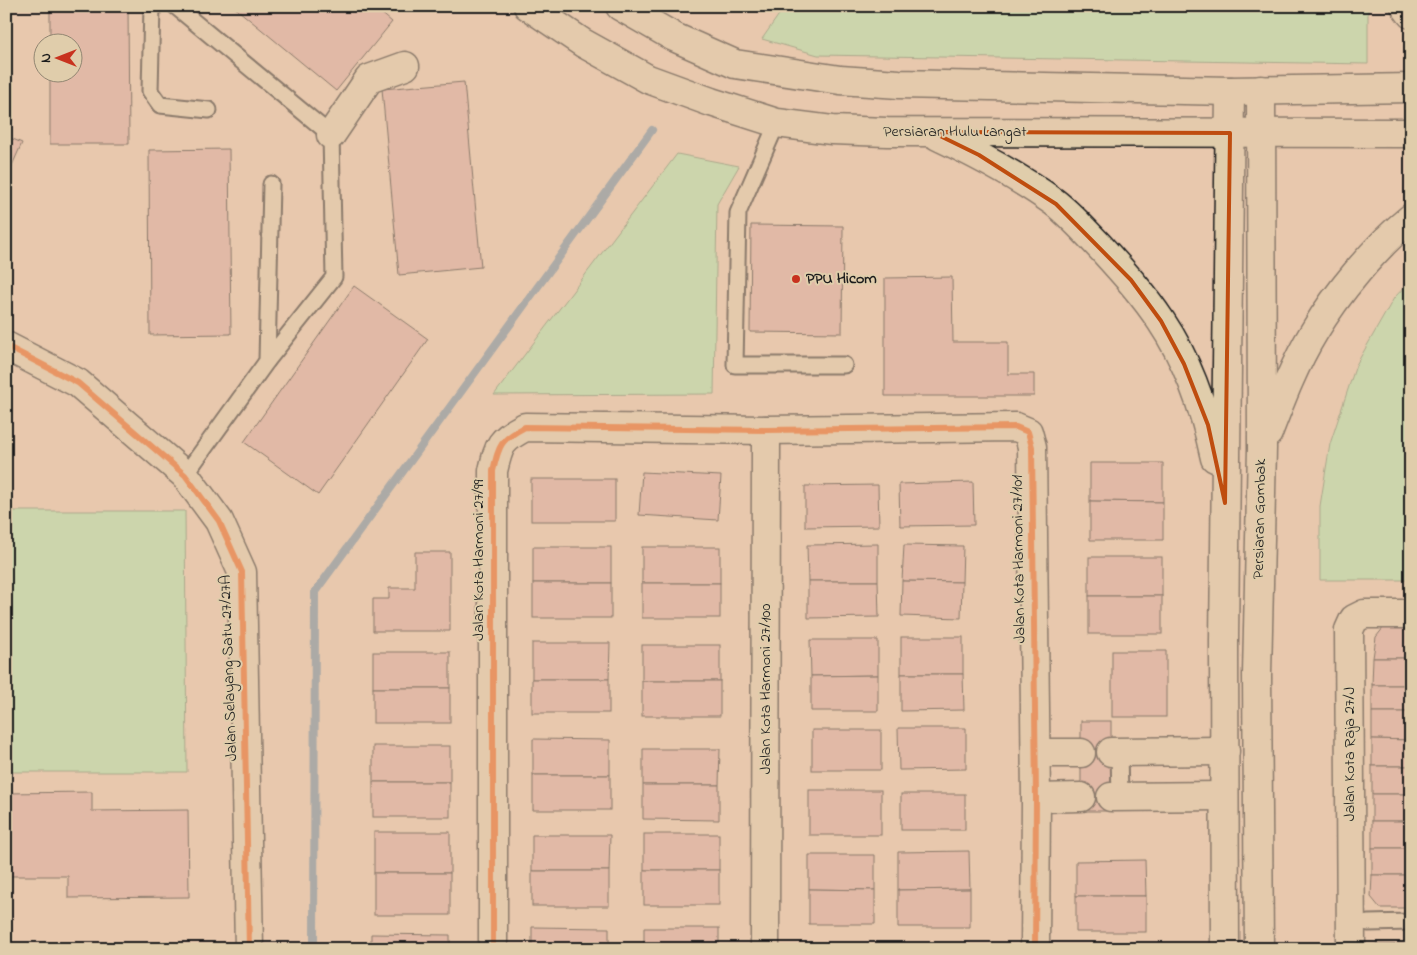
<svg xmlns="http://www.w3.org/2000/svg" width="1417" height="955" font-family="'Indie Flower',sans-serif">
<style>
.green{fill:#aae5aa;stroke:#638063}
.lines{fill:none;stroke-linecap:round;stroke-linejoin:round}
.stream{stroke:#65869e;stroke-width:8}
.building{fill:#daa79d;stroke:#1c1c1c}
.lane-casing{stroke:#1c1c1c;stroke-width:19}
.street-casing{stroke:#1c1c1c;stroke-width:31}
.secondary-casing{stroke:#1c1c1c;stroke-width:31}
.lane{stroke:#e0cdab;stroke-width:15}
.street{stroke:#e0cdab;stroke-width:28}
.secondary{stroke:#e0cdab;stroke-width:28}
.cycleway-casing{stroke:#e0cdab;stroke-width:9}
.cycleway{stroke:#e8590c;stroke-width:6}
.marked{fill:none;stroke:#bf4d0f;stroke-width:4;stroke-linejoin:round}
.poi-dot{fill:#c8321e;stroke:#e0cdab;stroke-width:2}
.labels{text-anchor:middle;dominant-baseline:central;stroke-width:4;stroke-linejoin:round;paint-order:stroke}
.street-label{font-size:16px;fill:#1c1c1c;stroke:#e0cdab}
.poi-label{font-size:16px;font-weight:bold;fill:#1c1c1c;stroke:#e0cdab;text-anchor:start}
</style>
<rect width="100%" height="100%" fill="#e8c8ad"/>
<filter id="ink" filterUnits="userSpaceOnUse"><feTurbulence type="fractalNoise" baseFrequency=".02" numOctaves="2"/><feDisplacementMap in="SourceGraphic" scale="10" xChannelSelector="R" yChannelSelector="G"/><feConvolveMatrix kernelMatrix="1 2 1 2 8 2 1 2 1" color-interpolation-filters="sRGB"/></filter>
<g filter="url(#ink)">
<g class="green">
<polygon points="785,6 1368,6 1368,64 818,55 762,39"/>
<polygon points="677,154 739,166 717,204 714,394 494,395"/>
<polygon points="1411,280 1411,580 1320,580 1320,506 1330,444 1356,365 1394,298"/>
<polygon points="6,511 185,511 187,772 6,772"/>
</g>
<g class="lines">
<polyline class="stream" points="314,949 315,592 652,130"/>
</g>
<g class="building">
<polygon points="50,6 128,6 129,144 50,144 50,72 72,72 72,42 50,42"/>
<polygon points="233,6 373,6 392,22 336,91"/>
<polygon points="464,82 481,267 399,275 382,89"/>
<polygon points="6,136 22,143 6,179"/>
<polygon points="229,149 231,334 150,335 149,150"/>
<polygon points="751,225 843,226 842,333 750,332"/>
<polygon points="952,277 953,342 1008,342 1008,374 1034,374 1034,396 885,396 885,278"/>
<polygon points="354,286 428,339 318,495 244,442"/>
<polygon points="1090,463 1163,463 1163,502 1090,501"/>
<polygon points="642,472 721,476 718,520 639,515"/>
<rect x="531" y="479" width="84" height="42"/>
<polygon points="973,482 974,525 900,526 899,484"/>
<polygon points="878,485 879,526 805,527 805,486"/>
<polygon points="1090,501 1163,502 1163,540 1090,540"/>
<polygon points="878,544 878,581 808,581 807,545"/>
<polygon points="904,545 963,546 962,582 902,581"/>
<rect x="533" y="547" width="78" height="36"/>
<rect x="642" y="547" width="78" height="36"/>
<polygon points="415,552 450,552 450,631 373,631 373,599 389,599 389,588 415,588"/>
<rect x="1089" y="557" width="73" height="39"/>
<polygon points="808,581 878,581 879,617 808,618"/>
<polygon points="902,581 962,582 961,618 901,616"/>
<rect x="533" y="583" width="78" height="35"/>
<rect x="642" y="583" width="78" height="35"/>
<rect x="1089" y="596" width="73" height="38"/>
<polygon points="1384,627 1411,627 1411,658 1373,658 1376,637"/>
<rect x="901" y="637" width="62" height="37"/>
<polygon points="810,640 878,640 878,675 811,676"/>
<polygon points="532,643 610,643 609,679 532,679"/>
<rect x="642" y="645" width="78" height="36"/>
<rect x="1112" y="651" width="54" height="66"/>
<rect x="373" y="652" width="77" height="36"/>
<polygon points="1373,658 1411,658 1411,685 1372,685"/>
<polygon points="901,674 963,674 964,710 901,711"/>
<polygon points="878,675 878,711 811,711 811,676"/>
<rect x="532" y="679" width="77" height="34"/>
<rect x="642" y="681" width="78" height="35"/>
<rect x="1372" y="685" width="39" height="27"/>
<rect x="373" y="688" width="77" height="35"/>
<polygon points="1372,712 1411,712 1411,740 1372,739"/>
<rect x="1081" y="721" width="30" height="90"/>
<polygon points="898,728 966,728 966,769 899,770"/>
<rect x="812" y="730" width="69" height="40"/>
<polygon points="533,739 610,740 610,775 533,775"/>
<polygon points="1372,739 1411,740 1411,766 1372,766"/>
<rect x="373" y="746" width="77" height="36"/>
<polygon points="643,749 720,749 719,785 643,785"/>
<rect x="1372" y="766" width="39" height="28"/>
<rect x="533" y="775" width="77" height="35"/>
<rect x="373" y="782" width="77" height="35"/>
<polygon points="643,785 719,785 719,820 643,819"/>
<rect x="809" y="790" width="72" height="45"/>
<polygon points="92,792 92,811 188,810 189,897 68,898 68,876 6,876 6,793"/>
<rect x="901" y="794" width="64" height="36"/>
<rect x="1372" y="794" width="39" height="27"/>
<rect x="1372" y="821" width="39" height="27"/>
<rect x="374" y="832" width="76" height="41"/>
<rect x="644" y="834" width="75" height="36"/>
<polygon points="532,835 610,835 609,871 532,871"/>
<rect x="1372" y="848" width="39" height="27"/>
<polygon points="969,851 970,889 898,890 898,852"/>
<polygon points="809,855 875,855 875,890 809,889"/>
<polygon points="1145,860 1146,896 1076,896 1076,861"/>
<rect x="644" y="870" width="75" height="35"/>
<rect x="532" y="871" width="77" height="35"/>
<rect x="374" y="873" width="76" height="42"/>
<polygon points="1372,875 1411,875 1411,908 1380,908 1371,897"/>
<polygon points="809,889 875,890 875,924 809,924"/>
<polygon points="970,889 970,927 898,927 898,890"/>
<rect x="1076" y="896" width="70" height="36"/>
<polygon points="532,927 609,928 609,949 532,949"/>
<rect x="644" y="928" width="75" height="21"/>
<polygon points="371,934 450,935 450,949 371,949"/>
<polygon points="1376,944 1411,945 1411,949 1373,949"/>
<rect x="809" y="948" width="66" height="1"/>
</g>
<g class="lines">
<g class="lane-casing">
<g id="lane">
<polyline points="152,6 150,91 160,105 209,110"/>
<polyline points="175,6 331,135 334,277 267,361"/>
<polyline points="777,123 738,213 735,365 844,365"/>
<polyline points="185,475 267,361 271,184"/>
<polyline points="1119,752 1120,797"/>
<polyline points="1368,923 1411,922"/>
</g>
</g>
<g class="street-casing">
<g id="street">
<polyline points="1405,6 1411,14"/>
<polyline points="331,135 369,79 405,66"/>
<polyline points="6,346 78,383 185,475 219,521 242,572 249,949"/>
<polyline points="1111,752 1225,751"/>
<polyline points="1036,753 1081,753"/>
<polyline points="1111,797 1224,796"/>
<polyline points="1036,798 1081,797"/>
<path d="M493,949V471C499,445 500,440 525,427L766,430L1016,427L1028,432L1032,447L1036,798L1035,949"/>
<polyline points="765,949 766,430"/>
<polyline points="1351,949 1349,630 1354,619 1364,614 1411,614"/>
</g>
</g>
<g class="secondary-casing">
<g id="secondary">
<polyline points="528,6 583,43 648,79 711,102 777,123 832,130 887,132 1411,133"/>
<polyline points="620,6 674,37 735,64 840,80 899,84 1230,91 1411,88"/>
<path d="M938,136C978,155 1018,176 1054,202C1071,215 1088,234 1103,250C1123,272 1144,295 1161,321C1188,361 1205,411 1215,458"/>
<path d="M1268,433C1281,399 1295,363 1314,332C1337,293 1376,246 1411,218"/>
<polyline points="1225,949 1224,641 1230,91"/>
<polyline points="1259,949 1257,675 1262,448 1261,90"/>
</g>
</g>
<use href="#lane" class="lane"/>
<use href="#street" class="street"/>
<use href="#secondary" class="secondary"/>
<g class="cycleway-casing">
<g id="cycleway">
<polyline points="6,346 78,383 185,475 219,521 242,572 249,949"/>
<path d="M493,949V471C499,445 500,440 525,427L766,430L1016,427L1028,432L1032,447L1036,798L1035,949"/>
</g>
</g>
<use href="#cycleway" class="cycleway"/>
</g>
</g>
<path d="M0 0H1417V955H0ZM932,132L1230,133L1225,503L1208,425L1184,364L1161,321L1131,280L1056,204L979,155Z" fill="#e8c8ad" fill-opacity=".55" fill-rule="evenodd"/>
<path class="marked" d="M932,132L1230,133L1225,503L1208,425L1184,364L1161,321L1131,280L1056,204L979,155Z"/>
<circle class="poi-dot" cx="796" cy="279" r="5"/>
<g class="labels">
<g class="street-label">
<text x="955" y="132">Persiaran Hulu Langat</text>
<text transform="translate(1260 519) rotate(-89)">Persiaran Gombak</text>
<text transform="translate(1019 559) rotate(-91)">Jalan Kota Harmoni 27/101</text>
<text transform="translate(479 560) rotate(-90)">Jalan Kota Harmoni 27/99</text>
<text transform="translate(229 668) rotate(-92)">Jalan Selayang Satu 27/27A</text>
<text transform="translate(766 689) rotate(-90)">Jalan Kota Harmoni 27/100</text>
<text transform="translate(1350 754) rotate(-90)">Jalan Kota Raja 27/J</text>
</g>
<g class="poi-label">
<text x="806" y="279">PPU Hicom</text>
</g>
</g>
<rect width="1417" height="955" fill="none" stroke="#e0cdab" stroke-width="25"/>
<rect x="12" y="12" width="1392" height="930" fill="none" stroke="#1c1c1c" stroke-width="2" filter="url(#ink)"/>
<g transform="translate(58 58) rotate(270)"><circle r="24" fill="#e0cdab" stroke="#928672"/>
<path d="M0-4L9 19L0 12L-9 19Z" fill="#c8321e"/>
<text y="-8" font-size="14" font-weight="bold" text-anchor="middle" fill="#1c1c1c">N</text>
</g>
</svg>
